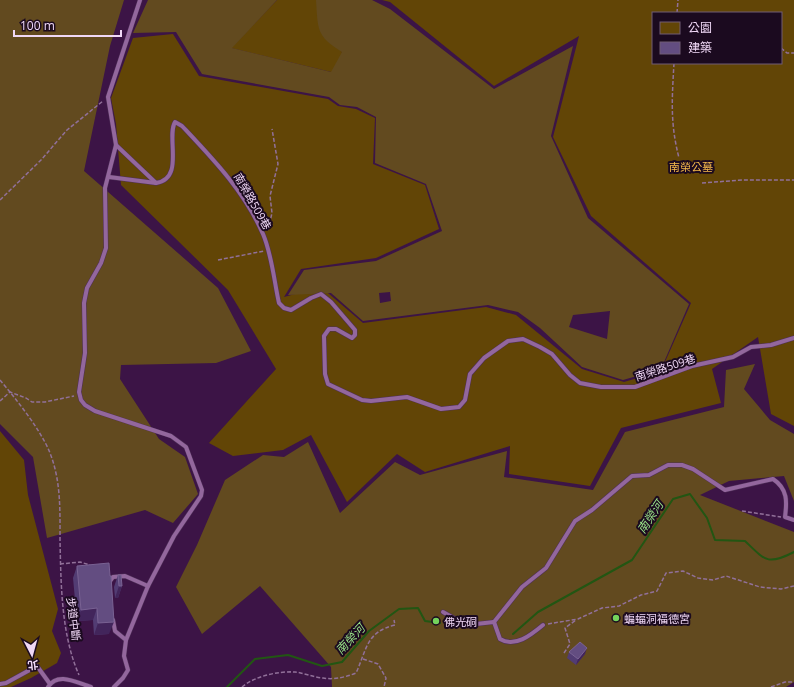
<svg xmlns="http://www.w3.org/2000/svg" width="794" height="687" font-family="'Open Sans','Noto Sans TC',sans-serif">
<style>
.green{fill:#624506;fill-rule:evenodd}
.forest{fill:#624a1f;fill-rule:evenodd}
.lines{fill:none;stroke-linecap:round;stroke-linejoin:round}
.stream{stroke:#225613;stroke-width:2}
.lane-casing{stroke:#4f3058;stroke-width:5}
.path{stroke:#917099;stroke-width:1.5;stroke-dasharray:4 2;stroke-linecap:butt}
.lane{stroke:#93679d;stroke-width:4}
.wall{fill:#523c73}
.shaded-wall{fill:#42255b}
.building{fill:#634d81;stroke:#796293}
.poi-dot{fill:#74d25c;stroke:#1b0a1f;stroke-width:1.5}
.labels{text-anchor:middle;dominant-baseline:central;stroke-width:4;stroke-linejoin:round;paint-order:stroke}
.park-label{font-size:11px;fill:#f7bb4b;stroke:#1b0a1f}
.street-label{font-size:11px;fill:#f0d8f6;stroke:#1b0a1f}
.poi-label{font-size:11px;fill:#f0d8f6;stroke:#1b0a1f;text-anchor:start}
.water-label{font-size:12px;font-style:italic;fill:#99e388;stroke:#1b0a1f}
</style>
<rect width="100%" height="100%" fill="#3c1446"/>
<g class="green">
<polygon points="277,0 334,0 345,73 331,72 231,48"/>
<path d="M382,0H794V426L771,414L758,337L712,369L721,403L621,428L590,486L509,474L510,446L425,472L397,454L347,502L311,435L283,450L233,456L209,443L276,369L228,290L121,185L116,124L111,98L133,38L173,34L199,76L328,99L338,106L356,109L375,118L373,164L425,185L439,229L376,258L301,269L284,297L321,287L363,323L486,307L516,315L582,369L624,382L661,371L691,303L591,216L553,137L579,36L494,86L390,2ZM653,13H781V63H653Z"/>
<polygon points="0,431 24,460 28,495 58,609 52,631 61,653 57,663 31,678 11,687 0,687"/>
</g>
<g class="forest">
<polygon points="0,0 124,0 110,46 84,171 218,288 251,351 216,363 121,365 120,379 159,439 185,457 198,494 173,523 145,510 47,538 33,457 0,424"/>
<path d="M148,0H277L232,48L331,72L342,52C316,36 318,29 316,0H372L390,9L494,89L573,46L551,136L588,218L689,304L661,369L623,380L582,367L540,328L518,312L488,305L363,321L331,293L288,295L304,270L376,261L442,231L426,184L375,163L376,117L357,107L340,105L329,97L202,74L176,32L133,33ZM390,292L391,301L380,303L379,293ZM610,311L607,339L569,327L573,315Z"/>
<polygon points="755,364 744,389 770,420 794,434 794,501 784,476 729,481 700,495 794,532 794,682 786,687 332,687 331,667 260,586 202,634 176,587 197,545 225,480 263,455 284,457 308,442 340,513 395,462 420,475 507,451 504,477 593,490 625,432 724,407 726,370"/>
</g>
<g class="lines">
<g class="stream">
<path d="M513,634L538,612L632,560L673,499L690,494L707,518L715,540L745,541C765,560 767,566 794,552"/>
<polyline points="227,687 255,659 288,655 322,666 342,662 369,631 399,609 418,608 425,621 440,623"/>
</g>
<g class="lane-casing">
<g id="lane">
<path d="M116,145L156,183C185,179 166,137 175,122L182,126C213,159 245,192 263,234C272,255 274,281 279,303L284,308L291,310L311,298L321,294L331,302L355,330V335L352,338L336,329H329L324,336L325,374L328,384L362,400L371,401L407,397L441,409L459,407L465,400L470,374L484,358L508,341L523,339L540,347L552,354L570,375L580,383L601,387H635L692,366L733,357L751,347L771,345L794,338"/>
<polyline points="109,177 156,183"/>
<polyline points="110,581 113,577 125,576 148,586"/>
<polyline points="443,612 459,621 476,624 494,622"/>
<polyline points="113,620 115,631 126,640"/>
<path d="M494,622L522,587L546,568L575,521L592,510L632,476L649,475L668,465H682L693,469L725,490L773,479C788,489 787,502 785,517L794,520"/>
<path d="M494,622L500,639C515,648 531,635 543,625"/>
<polyline points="0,684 6,683 37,666 50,684"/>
<path d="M48,687C58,671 77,683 91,687"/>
<polyline points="114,687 123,678 128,670 124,656 126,640 148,586 174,536 201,496 202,490 186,447 171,436 95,411 85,405 81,400 79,392 85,353 84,303 87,288 101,263 106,248 105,188 116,145 108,97 140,0"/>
</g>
</g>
<g class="path">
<polyline points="677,13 678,0"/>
<polyline points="781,48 787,53 794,53"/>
<path d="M674,63C672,99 670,123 679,158"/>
<polyline points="702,183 742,180 794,180"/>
<polyline points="0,200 41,160 67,130 103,101"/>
<polyline points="268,230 272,213 270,196 278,164 272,129"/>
<polyline points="218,260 264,251"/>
<path d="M0,380C16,399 41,430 50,453C61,481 60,510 60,540C61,584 61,634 79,675"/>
<polyline points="0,401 10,392 26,398 32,402 45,402 74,396"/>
<polyline points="742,511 781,517"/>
<polyline points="60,564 80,562 90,565"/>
<polyline points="548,624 578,619 602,608 619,606 641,595 657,591 666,573 683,571 698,578 713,580 726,576 760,587 781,589 794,586"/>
<polyline points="564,653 570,644 565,628 576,620"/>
<polyline points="363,659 378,664 386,678 384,687"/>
<path d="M242,687C255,676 278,671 295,672C304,673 313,677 323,678C334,680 346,677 356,673C367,649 366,632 395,625L394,620"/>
<polyline points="771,687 785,682 794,682"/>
</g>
<use href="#lane" class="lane"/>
</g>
<g class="wall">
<polygon points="77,566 109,634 94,635 93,620 77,621 73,578"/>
<polygon points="118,575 122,586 118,598 115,598 114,587"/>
<polygon points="569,652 585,654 576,665 567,658"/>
</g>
<g class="shaded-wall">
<polygon points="119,586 122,586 118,598 115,598"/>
<polygon points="97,608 93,620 77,621 81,610"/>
<polygon points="114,622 109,634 94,635 98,623"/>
<polygon points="587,648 585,654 576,665 578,659"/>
</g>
<g class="building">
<polygon points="109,563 110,576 111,576 114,622 98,623 97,608 81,610 77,566"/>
<polygon points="118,575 121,575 122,586 119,586"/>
<polygon points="580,642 587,648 578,659 569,652"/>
</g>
<g class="poi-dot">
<circle cx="616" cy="618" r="4"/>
<circle cx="436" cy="621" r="4"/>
</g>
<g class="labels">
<g class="park-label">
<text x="691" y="166">南榮公墓</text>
</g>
<g class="street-label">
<text transform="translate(253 201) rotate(60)">南榮路509巷</text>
<text transform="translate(665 367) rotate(-18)">南榮路509巷</text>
<text transform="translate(74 619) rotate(82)">步道中斷</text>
</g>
<g class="poi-label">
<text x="624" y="618">蝙蝠洞福德宮</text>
<text x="444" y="621">佛光硐</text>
</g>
<g class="water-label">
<text transform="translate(650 517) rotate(-56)">南榮河</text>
<text transform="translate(350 639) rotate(-47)">南榮河</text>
</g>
</g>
<rect x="652" y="12" width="130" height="52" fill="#1b0a1f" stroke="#705c75"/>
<rect x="660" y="22" width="20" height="12" fill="#624506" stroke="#705c75"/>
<text x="688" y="32" font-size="12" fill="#f0d8f6">公園</text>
<rect x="660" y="42" width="20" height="12" fill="#634d81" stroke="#705c75"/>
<text x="688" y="52" font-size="12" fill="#f0d8f6">建築</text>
<g transform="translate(32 655) rotate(174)" stroke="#1b0a1f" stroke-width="3" paint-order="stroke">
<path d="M0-3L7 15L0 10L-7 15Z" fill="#f0d8f6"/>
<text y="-6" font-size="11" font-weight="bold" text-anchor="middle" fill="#f0d8f6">北</text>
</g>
<path d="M14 30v6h107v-6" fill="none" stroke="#f0d8f6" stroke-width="2"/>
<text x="20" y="30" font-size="12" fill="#f0d8f6" stroke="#1b0a1f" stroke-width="3" paint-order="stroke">100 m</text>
</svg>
